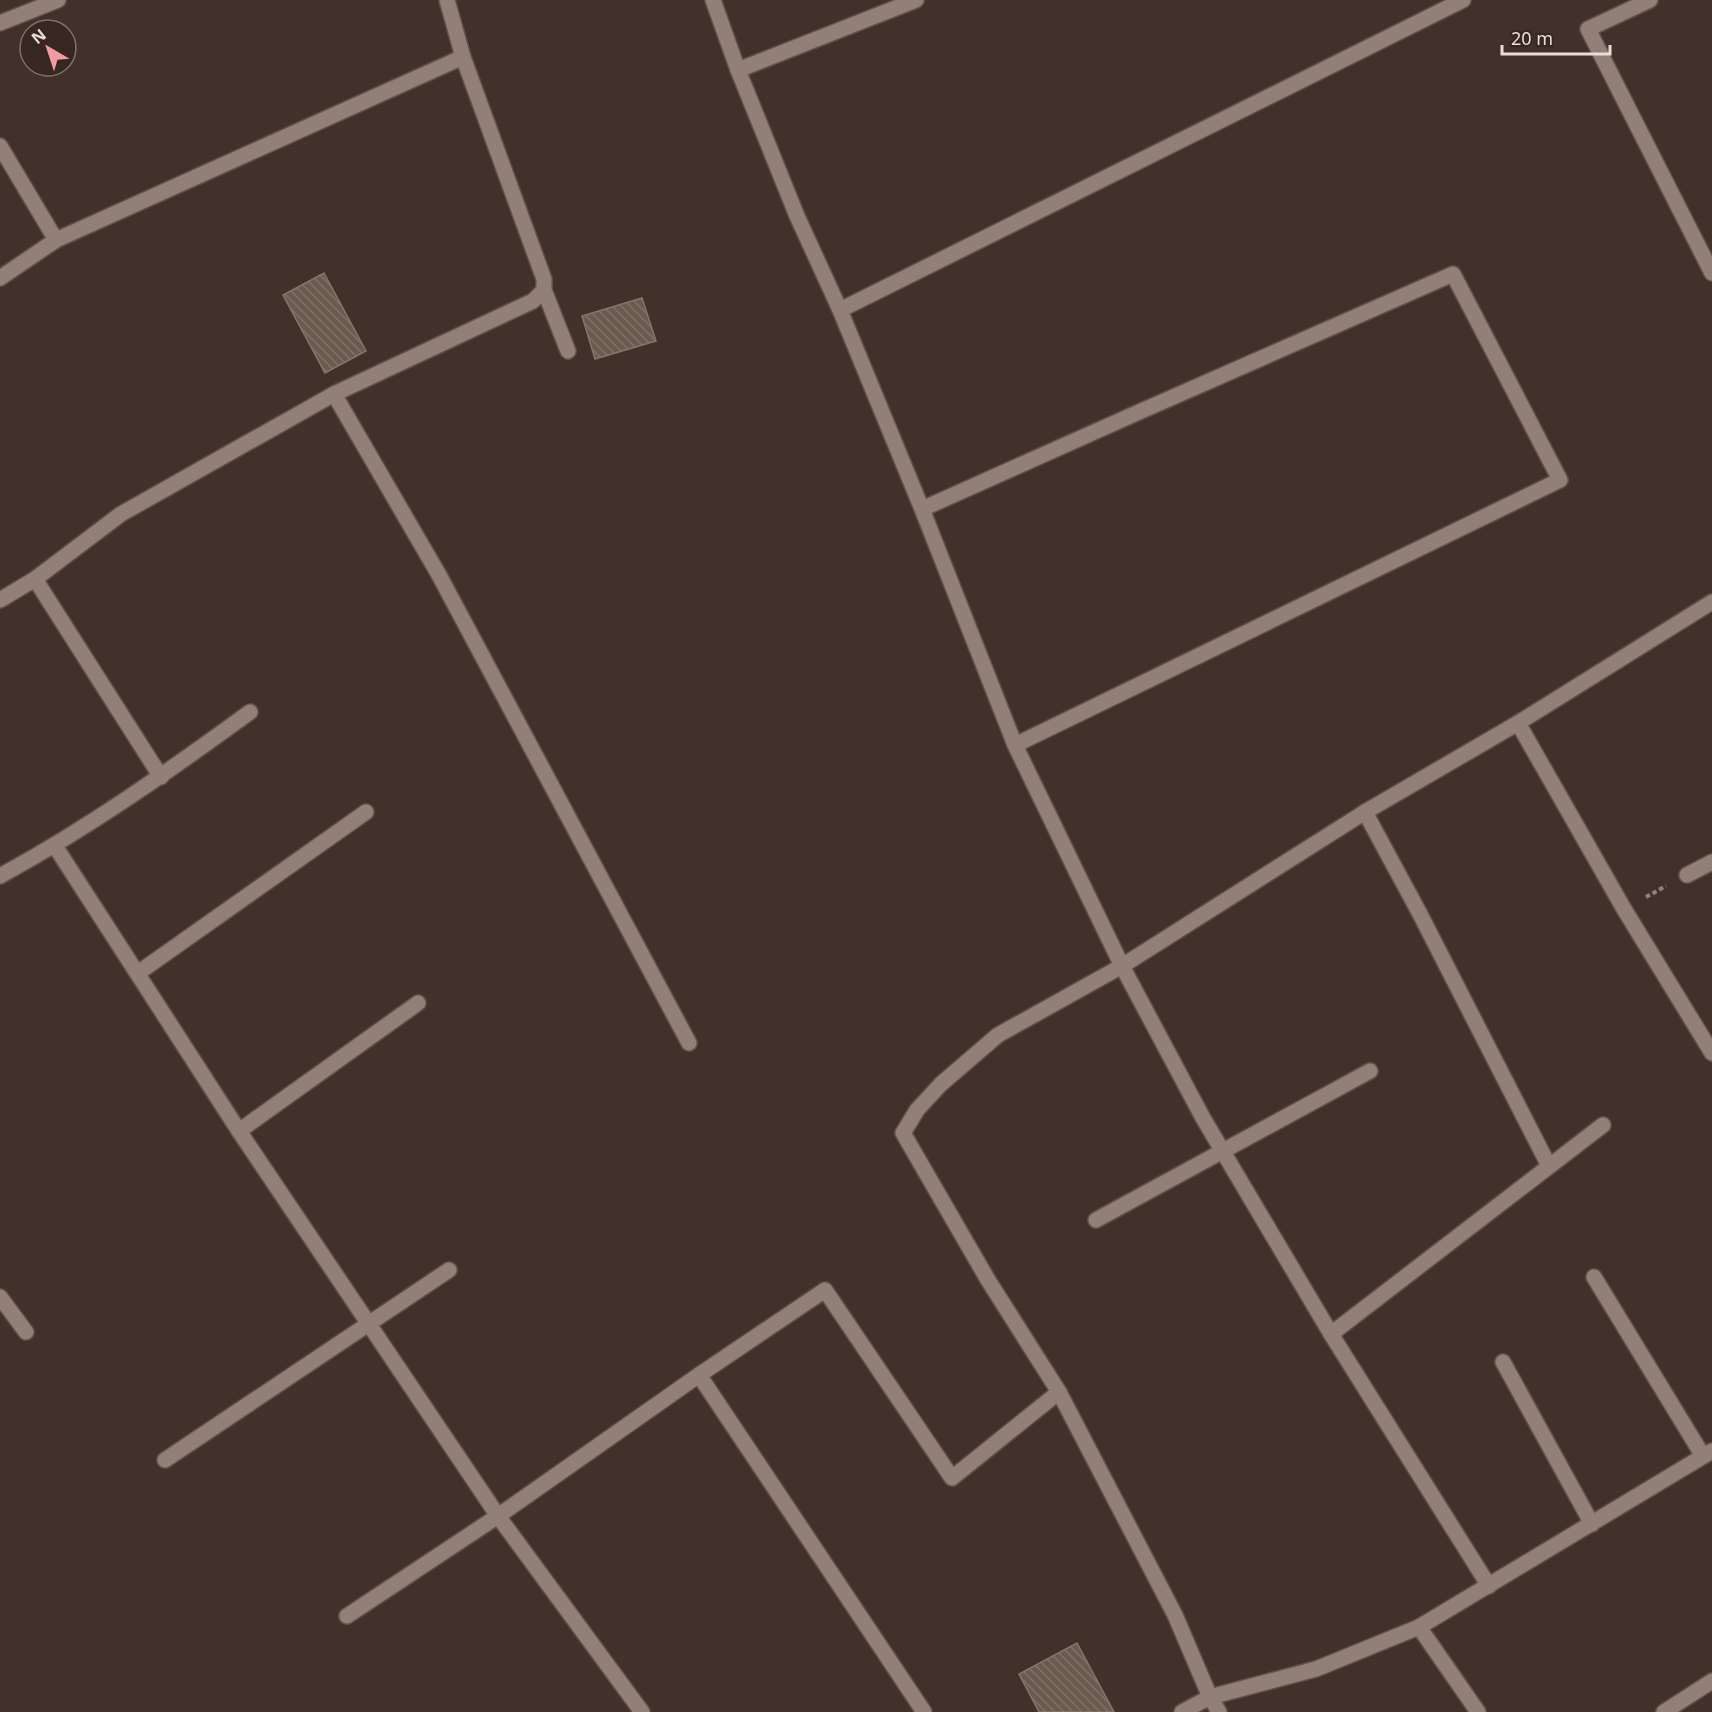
<svg xmlns="http://www.w3.org/2000/svg" width="1712" height="1712" font-family="'Noto Sans',sans-serif">
<style>
.building{fill:url(#building-back-hatch);stroke:#86756a;stroke-width:1.5}
.lines{fill:none;stroke-linecap:round;stroke-linejoin:round}
.service-casing{stroke:#5e504a;stroke-width:18}
.minor-casing{stroke:#5e504a;stroke-width:18}
.path{stroke:#90827c;stroke-width:4;stroke-dasharray:4.5 3;stroke-linecap:butt}
.service{stroke:#927f77;stroke-width:15}
.minor{stroke:#927f77;stroke-width:15}
</style>
<defs>
<pattern id="building-back-hatch" width="6" height="6" patternUnits="userSpaceOnUse" patternTransform="scale(1.5)"><rect width="6" height="6" fill="#6a5a4f"/><path d="M-1 5l2 2M0 0l6 6M5-1l2 2" fill="none" stroke="#7f7168"/></pattern>
</defs>
<rect width="100%" height="100%" fill="#41312a"/>
<g class="building">
<polygon points="324,273 366,351 325,373 283,295"/>
<polygon points="642,298 656,341 595,359 582,316"/>
<polygon points="1077,1643 1114,1712 1039,1712 1019,1674"/>
</g>
<g class="lines">
<g class="service-casing">
<polyline id="service" points="0,1297 26,1332"/>
</g>
<g class="minor-casing">
<g id="minor">
<polyline points="447,0 463,57 544,279 544,290 568,351"/>
<polyline points="713,0 738,70 797,216 840,310 922,509 1015,745 1122,966 1203,1118 1331,1334 1489,1586"/>
<polyline points="1650,0 1588,29 1712,273"/>
<polyline points="0,23 58,0"/>
<polyline points="738,70 916,0"/>
<polyline points="0,146 56,240"/>
<polyline points="0,278 56,240 463,57"/>
<polyline points="840,310 1463,0"/>
<polyline points="334,394 439,575 689,1043"/>
<polyline points="922,509 1139,412 1453,274 1560,480 1015,745"/>
<polyline points="35,579 161,777"/>
<polyline points="0,600 35,579 121,514 334,394 533,301 544,290"/>
<polyline points="1518,723 1624,909 1712,1053"/>
<polyline points="1365,812 1420,914 1549,1166"/>
<polyline points="55,846 239,1131 498,1516 642,1712"/>
<polyline points="1687,875 1712,862"/>
<path d="M0,876C88,828 169,771 250,712"/>
<polyline points="138,973 366,812"/>
<polyline points="239,1131 418,1003"/>
<polyline points="1096,1220 1370,1071"/>
<polyline points="1594,1277 1703,1456"/>
<polyline points="1331,1334 1603,1125"/>
<polyline points="1503,1362 1592,1524"/>
<polyline points="699,1375 924,1712"/>
<polyline points="165,1460 449,1270"/>
<polyline points="347,1616 498,1516 699,1375 825,1290 952,1478 1059,1392"/>
<polyline points="1419,1627 1478,1712"/>
<polyline points="1182,1712 1210,1697 1316,1669 1419,1627 1712,1451"/>
<polyline points="1219,1712 1210,1697 1175,1615 1059,1392 988,1280 903,1133 917,1110 941,1084 998,1035 1122,966 1365,812 1518,723 1712,602"/>
<polyline points="1664,1712 1712,1681"/>
</g>
</g>
<polyline class="path" points="1646,897 1666,886"/>
<use href="#service" class="service"/>
<use href="#minor" class="minor"/>
</g>
<g transform="translate(48 48) rotate(321)"><circle r="28" fill="#372721" stroke="#7e706b" stroke-width="1.5"/>
<path d="M0-4.5L10 22L0 15L-10 22Z" fill="#f49aa2"/>
<text y="-9" font-size="16" font-weight="bold" text-anchor="middle" fill="#e8ded9">N</text>
</g>
<path d="M1502 45v9h108v-9" fill="none" stroke="#e8ded9" stroke-width="3"/>
<text x="1511" y="45" font-size="18" fill="#e8ded9" stroke="#372721" stroke-width="4.5" paint-order="stroke">20 m</text>
</svg>
